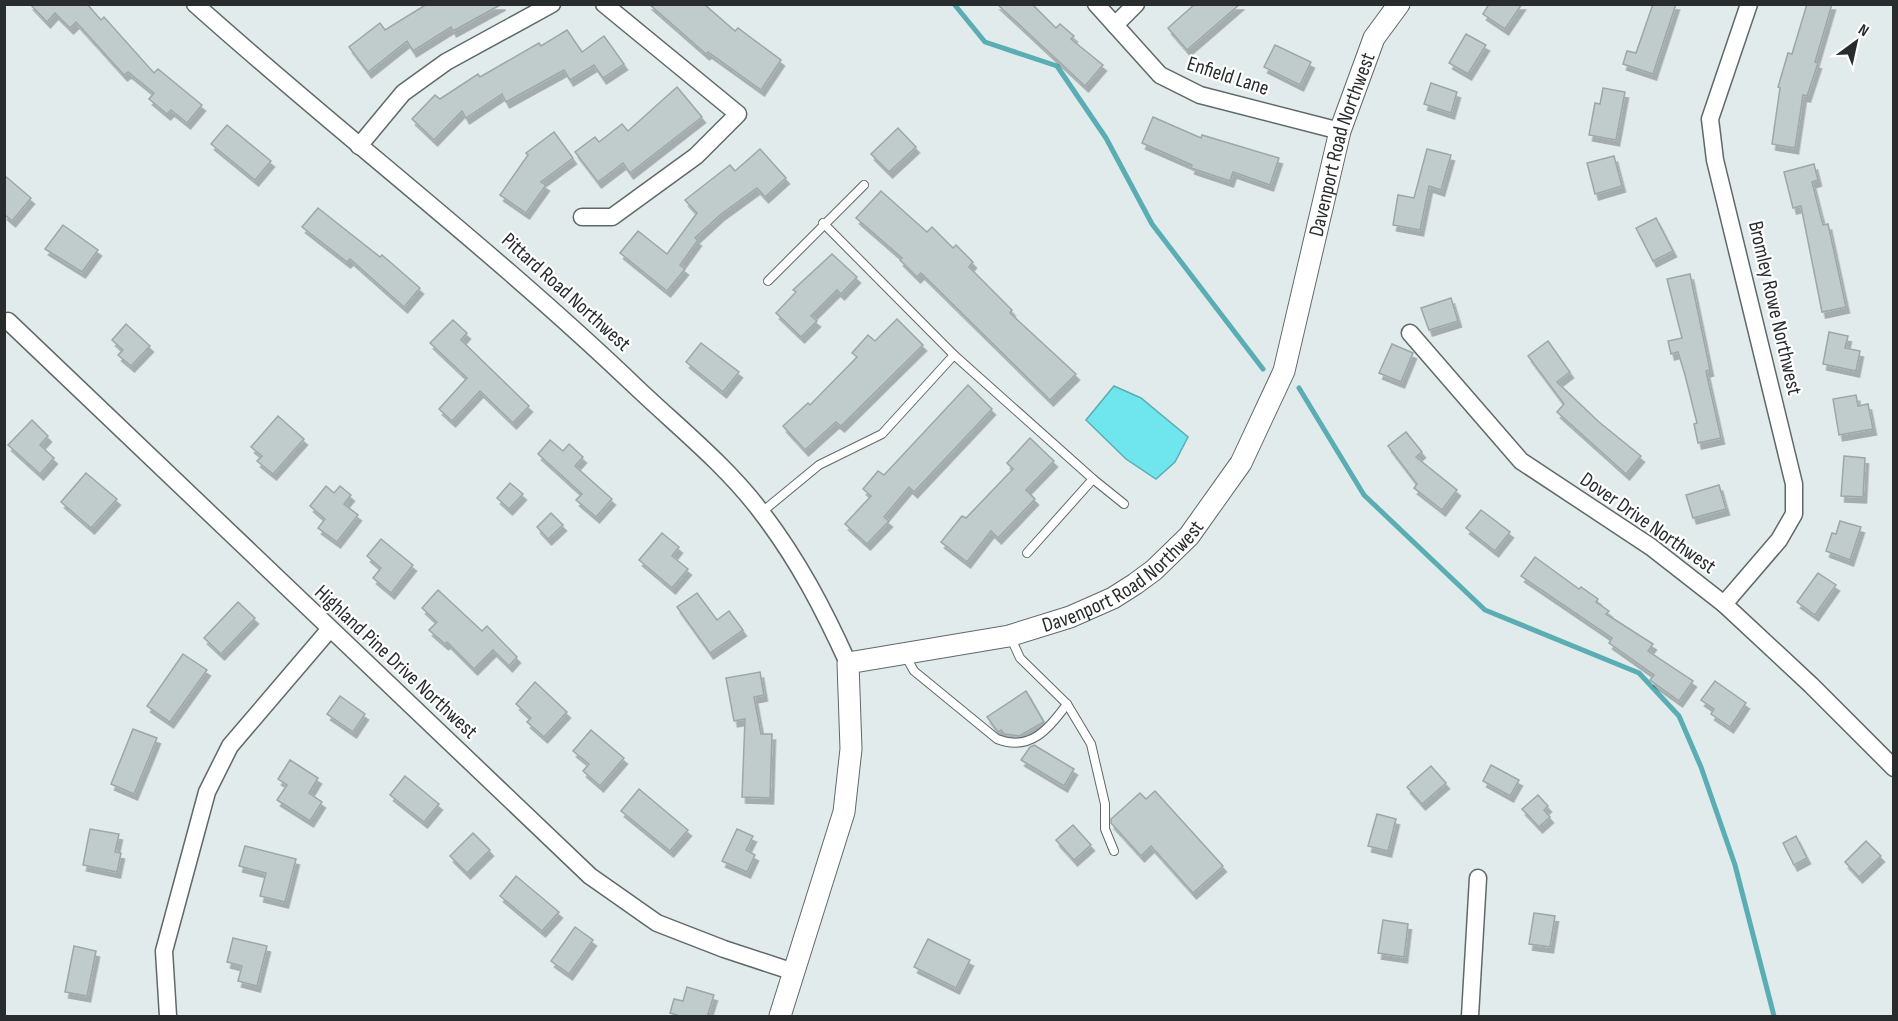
<svg xmlns="http://www.w3.org/2000/svg" width="1898" height="1021" font-family="'Sofia Sans Condensed',sans-serif">
<style>
.water{fill:#6fe6ed;stroke:#5aaeb3;stroke-width:1.5}
.lines{fill:none;stroke-linecap:round;stroke-linejoin:round}
.stream{stroke:#5aaeb3;stroke-width:5}
.building{fill:#c0cbcb;stroke:#9da7a8;stroke-width:1.5;filter:url(#shadow)}
.service-casing{stroke:#606969;stroke-width:10}
.minor-casing{stroke:#606969;stroke-width:19}
.tertiary-casing{stroke:#606969;stroke-width:23}
.service{stroke:#fff;stroke-width:8}
.minor{stroke:#fff;stroke-width:16}
.tertiary{stroke:#fff;stroke-width:21}
.labels{text-anchor:middle;dominant-baseline:central;stroke-width:4.5;stroke-linejoin:round;paint-order:stroke}
.street-label{font-size:21px;fill:#282c2d;stroke:#fff}
</style>
<defs>
<filter id="shadow"><feDropShadow dx="3.5" dy="6" stdDeviation="0" flood-color="#0004"/></filter>
</defs>
<rect width="100%" height="100%" fill="#e1ebec"/>
<polygon class="water" points="1114,386 1141,398 1188,437 1175,462 1156,479 1126,459 1086,420"/>
<g class="lines">
<g class="stream">
<polyline points="954,4 985,42 1057,66 1106,138 1152,224 1263,369"/>
<polyline points="1299,388 1364,495 1485,610 1639,673 1679,716 1701,767 1735,865 1774,1016"/>
</g>
</g>
<g class="building">
<polygon points="30,4 87,4 101,20 104,17 154,73 158,69 202,105 187,123 171,110 167,114 149,99 154,93 128,72 124,75 76,22 70,28 55,13 47,22"/>
<polygon points="427,4 502,4 453,31 451,27 413,51 407,41 368,72 349,47 380,23 385,30"/>
<polygon points="649,4 704,4 735,31 738,28 781,60 761,90 708,52 706,54"/>
<polygon points="997,4 1032,4 1056,28 1060,24 1074,36 1071,39 1103,65 1085,86"/>
<polygon points="1195,4 1240,4 1187,50 1168,28"/>
<polygon points="1489,4 1522,4 1505,29 1483,14"/>
<polygon points="1653,4 1676,4 1653,74 1623,64 1627,51 1636,53"/>
<polygon points="1807,4 1832,4 1815,62 1818,63 1807,96 1803,95 1795,148 1772,144 1780,88 1778,87 1788,53 1792,54"/>
<polygon points="567,30 582,52 604,36 624,64 603,78 594,65 570,80 564,70 506,102 502,94 466,118 462,111 434,140 412,119 435,95 440,99 478,74 480,77 539,43 541,46"/>
<polygon points="1466,34 1486,45 1468,74 1449,63"/>
<polygon points="1275,45 1311,62 1300,85 1264,67"/>
<polygon points="1431,83 1457,92 1451,113 1424,104"/>
<polygon points="677,87 702,117 630,173 623,163 598,182 575,152 595,137 599,142 622,124 628,131"/>
<polygon points="1603,88 1625,92 1616,140 1589,135 1595,103 1600,104"/>
<polygon points="1153,117 1201,138 1202,135 1279,158 1270,185 1233,172 1230,181 1191,168 1192,165 1142,143"/>
<polygon points="227,125 271,161 255,180 211,144"/>
<polygon points="898,128 916,147 889,172 871,154"/>
<polygon points="554,132 573,158 541,182 546,185 526,213 500,195 528,155 526,153"/>
<polygon points="760,149 786,178 765,197 757,188 720,215 695,238 698,240 680,265 685,269 667,291 620,253 638,231 667,254 697,213 685,200 730,165 735,171"/>
<polygon points="1427,149 1451,155 1441,190 1429,186 1420,230 1393,225 1398,195 1414,198"/>
<polygon points="1614,156 1622,186 1595,194 1587,163"/>
<polygon points="1814,164 1818,180 1812,182 1823,225 1828,224 1846,307 1822,312 1801,206 1793,208 1784,172"/>
<polygon points="4,175 31,198 12,221 4,214"/>
<polygon points="881,191 927,232 932,227 953,248 956,245 973,262 969,267 1012,310 1010,313 1076,374 1050,400 921,273 917,277 900,260 902,258 856,218"/>
<polygon points="318,208 380,257 382,255 420,288 404,307 350,259 347,262 302,227"/>
<polygon points="1656,218 1673,251 1653,261 1636,228"/>
<polygon points="63,225 98,250 82,272 45,249"/>
<polygon points="832,254 857,277 841,294 837,290 811,316 817,321 801,337 776,313 796,292 793,290"/>
<polygon points="1690,274 1710,370 1706,371 1721,438 1698,443 1694,424 1697,423 1685,375 1678,352 1671,354 1668,341 1682,338 1667,279"/>
<polygon points="1451,298 1458,321 1429,330 1421,308"/>
<polygon points="897,319 923,345 841,426 836,422 805,450 783,426 808,403 810,405 857,357 852,353 868,335 875,341"/>
<polygon points="453,320 467,333 461,340 529,406 513,423 480,391 452,421 439,409 467,378 430,343"/>
<polygon points="126,324 150,346 131,366 118,355 123,350 112,340"/>
<polygon points="1829,332 1848,336 1845,348 1860,351 1856,371 1823,364"/>
<polygon points="1548,341 1570,372 1557,382 1599,422 1641,456 1626,474 1557,412 1564,404 1528,356"/>
<polygon points="701,343 739,372 723,392 686,362"/>
<polygon points="1392,344 1413,353 1401,382 1379,373"/>
<polygon points="968,385 992,409 914,492 909,487 884,517 889,521 867,544 845,524 871,496 863,489 878,471 884,475"/>
<polygon points="1856,395 1858,406 1868,404 1873,429 1839,435 1833,399"/>
<polygon points="278,416 304,439 273,474 257,461 262,456 251,447"/>
<polygon points="32,420 48,436 40,445 54,458 40,474 8,445"/>
<polygon points="1406,432 1422,452 1416,457 1457,490 1442,510 1414,488 1417,484 1388,446"/>
<polygon points="1030,438 1054,461 1026,490 1035,499 998,538 991,531 967,562 941,542 962,516 966,518 1013,469 1007,463"/>
<polygon points="550,440 563,451 569,444 583,457 575,466 612,499 596,517 576,500 582,494 538,454"/>
<polygon points="1844,456 1865,458 1863,497 1841,496"/>
<polygon points="86,473 117,499 91,528 61,502"/>
<polygon points="510,483 523,494 509,509 497,498"/>
<polygon points="1719,485 1726,509 1693,518 1686,495"/>
<polygon points="326,486 334,493 340,486 351,495 344,504 358,515 337,542 318,528 325,519 310,506"/>
<polygon points="1481,510 1510,532 1495,551 1466,528"/>
<polygon points="551,513 563,525 548,539 537,527"/>
<polygon points="1840,521 1861,527 1850,560 1826,551 1832,533 1836,534"/>
<polygon points="662,533 679,547 672,556 688,569 672,588 639,560"/>
<polygon points="381,539 413,565 391,593 373,578 381,568 367,556"/>
<polygon points="1535,557 1579,589 1581,587 1598,599 1596,602 1609,611 1606,614 1653,644 1648,651 1693,681 1679,701 1650,680 1654,675 1609,643 1612,638 1521,576"/>
<polygon points="1818,573 1836,585 1815,615 1797,602"/>
<polygon points="438,590 482,631 487,626 517,657 509,666 493,650 474,669 447,642 445,644 429,630 437,622 422,608"/>
<polygon points="697,593 717,620 729,611 743,630 710,653 677,607"/>
<polygon points="238,602 255,618 221,654 204,638"/>
<polygon points="183,654 207,670 170,722 147,706"/>
<polygon points="760,672 764,695 754,697 761,734 772,734 770,798 742,797 745,719 734,721 726,678"/>
<polygon points="1715,681 1746,703 1730,727 1711,714 1714,709 1701,700"/>
<polygon points="535,682 567,712 544,737 527,722 531,718 516,704"/>
<polygon points="1026,691 1044,722 1019,736 1004,734 1001,730 998,732 987,717"/>
<polygon points="340,696 365,714 353,732 327,714"/>
<polygon points="133,729 157,738 134,794 111,784"/>
<polygon points="591,730 624,758 600,786 583,771 589,764 573,751"/>
<polygon points="1034,745 1074,769 1064,786 1021,760 1030,747"/>
<polygon points="290,760 318,778 309,793 322,802 310,821 277,800 287,785 278,779"/>
<polygon points="1491,765 1519,780 1510,796 1483,781"/>
<polygon points="1431,766 1446,783 1422,804 1407,787"/>
<polygon points="405,776 439,804 424,822 390,795"/>
<polygon points="639,789 688,830 670,851 621,811"/>
<polygon points="1155,791 1223,866 1193,893 1151,846 1141,856 1111,823 1111,819 1140,793 1146,799"/>
<polygon points="1538,795 1548,806 1544,810 1550,817 1539,827 1522,809"/>
<polygon points="1377,814 1396,819 1388,851 1368,846"/>
<polygon points="1073,825 1091,845 1074,860 1056,840"/>
<polygon points="90,829 119,834 115,852 121,853 117,872 83,865"/>
<polygon points="737,829 753,836 746,850 755,855 747,872 722,861"/>
<polygon points="473,833 490,850 467,873 450,856"/>
<polygon points="1796,836 1807,858 1794,865 1783,843"/>
<polygon points="1866,841 1881,856 1859,877 1845,862"/>
<polygon points="245,846 296,859 285,902 260,896 266,873 239,866"/>
<polygon points="516,876 559,912 542,931 500,896"/>
<polygon points="1534,913 1555,916 1550,947 1529,944"/>
<polygon points="1383,920 1408,924 1404,957 1378,953"/>
<polygon points="575,927 593,940 569,974 551,961"/>
<polygon points="233,938 267,946 257,986 238,981 242,966 227,962"/>
<polygon points="928,939 970,960 956,988 914,967"/>
<polygon points="74,946 96,951 87,996 65,992"/>
<polygon points="687,987 714,995 707,1017 683,1017 670,1013 674,999 683,1001"/>
</g>
<g class="lines">
<g class="service-casing">
<g id="service">
<polyline points="823,223 954,355"/>
<polyline points="768,281 864,185"/>
<polyline points="1093,479 1124,504"/>
<polyline points="762,512 819,465 882,434 954,355 1093,479 1027,553"/>
<path d="M905,655L914,671L997,739C1030,752 1049,729 1067,704L1020,658L1010,636"/>
<polyline points="1067,704 1091,744 1105,804 1105,829 1114,851"/>
</g>
</g>
<g class="minor-casing">
<g id="minor">
<path d="M195,4C340,134 495,252 636,387C678,427 727,466 762,513C798,560 824,610 848,663"/>
<polyline points="1096,4 1160,75 1200,95 1340,131"/>
<polyline points="1115,25 1136,4"/>
<polyline points="359,146 403,93 446,62 552,4"/>
<polyline points="582,217 612,217 696,156 738,114 604,4"/>
<polyline points="8,321 590,876 657,923 724,949 794,972"/>
<polyline points="1410,333 1521,461 1651,547 1724,604 1811,685 1894,768"/>
<polyline points="1724,604 1779,540 1794,514 1794,484 1715,160 1710,119 1749,4"/>
<polyline points="168,1016 164,951 207,792 230,746 329,630"/>
<polyline points="1470,1016 1478,878"/>
</g>
</g>
<g class="tertiary-casing">
<g id="tertiary">
<path id="s1" d="M780,1016L844,812L851,749L848,663L1009,636L1070,617L1113,598L1135,584L1154,570L1189,536L1241,463L1284,371L1340,131L1374,38L1399,4"/>
</g>
</g>
<use href="#service" class="service"/>
<use href="#minor" class="minor"/>
<use href="#tertiary" class="tertiary"/>
</g>
<g class="labels">
<g class="street-label">
<text transform="translate(1228 76) rotate(18)">Enfield Lane</text>
<text stroke="none"><textPath href="#s1" startOffset="1161">Davenport Road Northwest</textPath></text>
<text transform="translate(566 292) rotate(42)">Pittard Road Northwest</text>
<text transform="translate(1775 308) rotate(77)">Bromley Rowe Northwest</text>
<text transform="translate(1648 523) rotate(35)">Dover Drive Northwest</text>
<text stroke="none"><textPath href="#s1" startOffset="657">Davenport Road Northwest</textPath></text>
<text transform="translate(396 662) rotate(43)">Highland Pine Drive Northwest</text>
</g>
</g>
<rect width="1898" height="1021" fill="none" stroke="#282c2d" stroke-width="12"/>
<g transform="translate(1856 42) rotate(33)" stroke="#ffffff" stroke-width="4.5" paint-order="stroke">
<path d="M0-4.5L10 22L0 15L-10 22Z" fill="#282c2d"/>
<text y="-9" font-size="16" font-weight="bold" text-anchor="middle" fill="#282c2d">N</text>
</g>
</svg>
